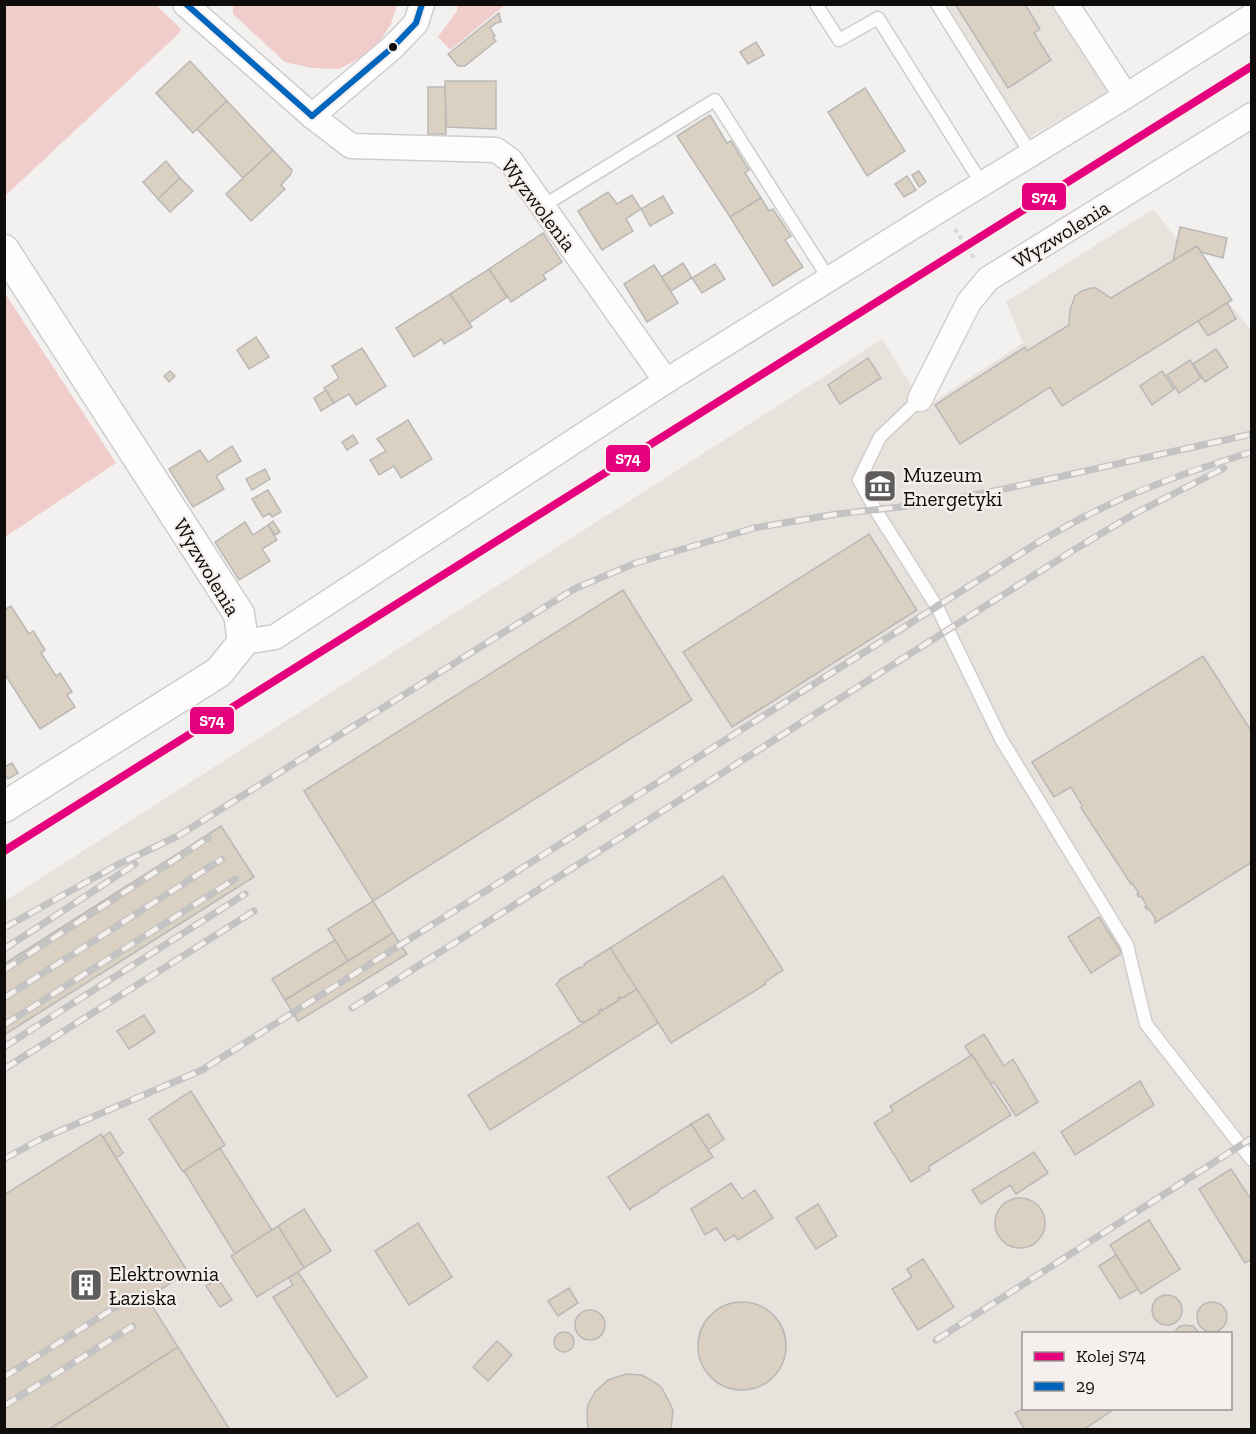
<svg xmlns="http://www.w3.org/2000/svg" width="1256" height="1434" font-family="'Zilla Slab',serif">
<style>
.built{fill:#e8e2dc;fill-rule:evenodd}
.green{fill:#f0cccb}
.building{fill:#dad1c2;stroke:#bab8b7;stroke-width:1.5}
.lines{fill:none;stroke-linecap:round;stroke-linejoin:round}
.service-casing{stroke:#d0cecc;stroke-width:15}
.minor-casing{stroke:#d0cecc;stroke-width:27}
.tertiary-casing{stroke:#d0cecc;stroke-width:33}
.path{stroke:#d9d8d8;stroke-width:4;stroke-dasharray:4.5 3;stroke-linecap:butt}
.service{stroke:#fdfdfd;stroke-width:12}
.minor{stroke:#fdfdfd;stroke-width:24}
.tertiary{stroke:#fdfdfd;stroke-width:30}
.rail-casing{stroke:#c3c3c3;stroke-width:7}
.rail{stroke:#f5f0ed;stroke-width:4.5;stroke-dasharray:14;stroke-linecap:butt}
.bus-1-casing{stroke:#f5f0ed;stroke-width:10}
.bus-1{stroke:#0065bd;stroke-width:6}
.rail-1-casing{stroke:#f5f0ed;stroke-width:12}
.rail-1{stroke:#e5007d;stroke-width:8}
.bus-dot{fill:#0f0d0c;stroke:#f5f0ed;stroke-width:2}
.labels{text-anchor:middle;dominant-baseline:central;stroke-width:4.5;stroke-linejoin:round;paint-order:stroke}
.street-label{font-size:21px;fill:#0f0d0c;stroke:#f5f0ed}
.poi-label{font-size:21px;fill:#0f0d0c;stroke:#f5f0ed;text-anchor:start}
.line-badge{stroke:#f5f0ed;stroke-width:2}
.badge-label{font-size:16px;text-anchor:middle;font-weight:bold;fill:#fff}
</style>
<rect width="100%" height="100%" fill="#f3f1ef"/>
<g class="built">
<polygon points="943,5 1056,5 1113,89 1028,138"/>
<path d="M1153,209L1251,330V1429L5,1430V901L882,339L920,399L924,408L1023,343L1006,302ZM1024,1334H1230V1408H1024Z"/>
</g>
<g class="green">
<polygon points="5,4 156,5 181,29 177,35 5,196"/>
<polygon points="458,4 505,4 505,5 450,50 438,37 457,11"/>
<polygon points="233,5 397,5 391,24 382,38 366,55 339,69 312,68 285,62 233,14"/>
<polygon points="4,292 116,463 5,537 4,537"/>
</g>
<g class="building">
<polygon points="955,4 1025,4 1040,29 1034,33 1051,60 1008,88"/>
<polygon points="499,13 501,22 496,23 490,28 495,36 493,38 496,41 465,66 458,66 448,54"/>
<polygon points="756,42 764,55 748,64 740,52"/>
<polygon points="190,61 227,101 193,133 156,93"/>
<polygon points="445,81 496,81 496,129 446,127"/>
<polygon points="428,87 445,87 446,134 428,134"/>
<polygon points="865,88 905,151 867,176 828,112"/>
<polygon points="227,101 273,150 243,178 197,129"/>
<polygon points="710,115 727,143 731,141 749,170 745,173 761,198 730,217 677,136"/>
<polygon points="273,150 292,170 291,174 281,185 285,189 251,221 226,194"/>
<polygon points="166,161 180,178 158,199 143,182"/>
<polygon points="919,171 926,182 919,187 912,175"/>
<polygon points="907,176 916,190 904,197 895,184"/>
<polygon points="180,178 193,191 170,212 158,199"/>
<polygon points="608,192 617,204 632,195 641,209 626,219 633,231 602,250 578,211"/>
<polygon points="663,196 673,213 650,226 641,209"/>
<polygon points="761,198 769,211 773,209 791,236 785,240 803,267 773,286 730,217"/>
<polygon points="1180,227 1227,238 1223,258 1201,252 1197,246 1173,261"/>
<polygon points="543,233 562,262 543,275 546,279 511,302 489,269"/>
<polygon points="1197,246 1232,300 1062,406 1050,387 960,444 935,405 1025,347 1027,351 1069,325 1070,310 1075,296 1082,291 1091,288 1096,288 1111,298"/>
<polygon points="683,263 692,278 671,291 661,277"/>
<polygon points="715,264 725,279 702,293 692,278"/>
<polygon points="654,265 678,303 647,322 624,284"/>
<polygon points="489,269 507,297 469,323 450,294"/>
<polygon points="450,294 472,327 444,344 442,339 414,357 396,328"/>
<polygon points="1227,303 1236,319 1208,336 1198,321"/>
<polygon points="256,337 269,357 249,369 237,350"/>
<polygon points="362,348 386,386 356,405 349,394 334,403 324,388 339,378 332,366"/>
<polygon points="1216,349 1228,367 1205,382 1193,364"/>
<polygon points="868,358 881,378 840,404 828,385"/>
<polygon points="1190,360 1201,378 1179,393 1167,375"/>
<polygon points="170,371 175,376 169,382 164,376"/>
<polygon points="1162,371 1174,389 1152,405 1140,386"/>
<polygon points="326,390 334,403 321,411 314,398"/>
<polygon points="408,420 432,459 401,478 394,466 379,475 370,460 386,451 377,439"/>
<polygon points="353,435 358,443 347,450 342,442"/>
<polygon points="232,446 241,461 216,476 224,489 193,507 169,469 200,450 208,462"/>
<polygon points="265,469 270,479 252,490 246,479"/>
<polygon points="268,490 281,512 272,517 270,513 263,517 252,499"/>
<polygon points="273,521 280,532 275,535 268,525"/>
<polygon points="245,522 253,535 268,525 277,540 262,549 270,561 239,580 215,542"/>
<polygon points="869,534 917,610 732,727 683,652"/>
<polygon points="623,590 692,700 373,901 304,791"/>
<polygon points="11,606 29,634 33,631 34,632 45,650 41,653 56,676 60,673 72,692 67,695 75,707 40,729 4,673 4,610"/>
<polygon points="1203,656 1252,732 1252,862 1155,923 1155,918 1149,909 1148,910 1145,907 1147,906 1141,896 1139,897 1137,894 1139,893 1132,883 1131,884 1081,808 1082,805 1071,787 1054,797 1032,762"/>
<polygon points="12,763 18,773 8,779 4,774 4,767"/>
<polygon points="221,826 254,877 4,1035 4,964"/>
<polygon points="723,876 783,970 765,982 766,984 671,1043 610,948"/>
<polygon points="373,901 393,933 348,961 328,929"/>
<polygon points="1099,917 1122,953 1091,973 1068,937"/>
<polygon points="393,933 407,954 298,1021 285,1000"/>
<polygon points="335,940 348,961 285,1000 272,979"/>
<polygon points="610,948 637,989 621,999 620,997 618,998 619,1000 602,1011 601,1009 599,1011 600,1013 583,1023 582,1021 580,1022 556,984 560,981 559,980 580,967 581,968 585,965 584,964"/>
<polygon points="637,989 658,1023 490,1130 468,1095 600,1013 599,1011 601,1009 602,1011 619,1000 618,998 620,997 621,999"/>
<polygon points="144,1015 155,1032 129,1049 117,1031"/>
<polygon points="984,1034 1004,1066 1013,1059 1038,1102 1016,1116 994,1082 991,1084 972,1055 971,1056 965,1046"/>
<polygon points="972,1055 1011,1115 928,1167 930,1170 911,1182 874,1123 893,1111 890,1106"/>
<polygon points="1140,1081 1154,1105 1075,1155 1061,1132"/>
<polygon points="191,1091 225,1145 183,1172 149,1119"/>
<polygon points="708,1114 724,1139 708,1150 691,1124"/>
<polygon points="691,1124 713,1157 659,1190 657,1193 631,1208 630,1210 608,1177"/>
<polygon points="110,1132 123,1153 116,1158 103,1137"/>
<polygon points="101,1134 188,1272 147,1298 178,1347 48,1430 4,1430 4,1195"/>
<polygon points="220,1148 272,1230 235,1254 184,1171"/>
<polygon points="1034,1152 1048,1173 1016,1194 1010,1185 981,1204 972,1190"/>
<polygon points="1231,1169 1252,1201 1252,1259 1245,1263 1199,1189"/>
<polygon points="731,1183 742,1199 755,1190 773,1218 738,1240 734,1235 725,1241 716,1228 705,1235 691,1209"/>
<circle cx="1020" cy="1223" r="25"/>
<polygon points="818,1204 837,1236 816,1249 796,1218"/>
<polygon points="304,1209 331,1251 304,1268 278,1226"/>
<polygon points="1149,1220 1180,1269 1141,1294 1110,1245"/>
<polygon points="418,1223 452,1277 409,1305 375,1251"/>
<polygon points="278,1226 304,1268 257,1297 231,1256"/>
<polygon points="1116,1255 1138,1289 1120,1299 1099,1266"/>
<polygon points="923,1259 954,1307 918,1330 892,1289 912,1277 907,1269"/>
<polygon points="298,1272 367,1377 337,1397 273,1297 293,1285 289,1278"/>
<polygon points="217,1277 232,1300 220,1307 206,1286 216,1280 215,1278"/>
<polygon points="569,1288 578,1303 558,1316 548,1301"/>
<circle cx="1167" cy="1310" r="15"/>
<circle cx="1212" cy="1317" r="15"/>
<circle cx="742" cy="1346" r="44"/>
<circle cx="590" cy="1325" r="15"/>
<polygon points="1184,1325 1193,1326 1200,1334 1173,1334 1179,1327"/>
<circle cx="564" cy="1342" r="10"/>
<polygon points="497,1341 512,1355 488,1381 473,1367"/>
<polygon points="178,1347 230,1430 48,1430"/>
<polygon points="626,1374 642,1375 656,1383 661,1387 670,1403 673,1411 671,1430 588,1430 587,1414 588,1405 595,1392 608,1380"/>
<polygon points="1024,1408 1116,1408 1083,1430 1025,1430 1015,1413"/>
</g>
<g class="lines">
<g class="service-casing">
<g id="service">
<polyline points="816,4 839,40 878,18 982,184"/>
<polyline points="937,4 1031,154"/>
<polyline points="543,206 715,100 829,279"/>
<polyline points="920,399 880,437 859,480 875,509 937,607 1001,739 1127,945 1146,1024 1252,1160"/>
</g>
</g>
<g class="minor-casing">
<g id="minor">
<polyline points="185,4 312,116 351,146 496,150 510,160 666,381"/>
<polyline points="1066,4 1126,96"/>
<polyline points="312,116 393,47 416,23 422,4"/>
<polyline points="920,399 969,302 988,279 1252,115"/>
<polyline points="243,642 275,637 666,381 941,209 1126,96 1252,16"/>
</g>
</g>
<g class="tertiary-casing">
<polyline id="tertiary" points="4,250 239,614 243,642 219,672 4,807"/>
</g>
<polyline class="path" points="955,229 974,258"/>
<use href="#service" class="service"/>
<use href="#minor" class="minor"/>
<use href="#tertiary" class="tertiary"/>
<g class="rail-casing">
<g id="rail">
<polyline points="4,928 117,865 178,836 509,629 576,588 636,563 754,528 837,514 927,504 1004,489 1252,434"/>
<polyline points="4,949 135,864"/>
<polyline points="4,970 208,838"/>
<polyline points="4,998 222,859"/>
<polyline points="352,1008 1072,551 1134,514 1224,468"/>
<polyline points="4,1025 235,879"/>
<polyline points="4,1047 245,894"/>
<polyline points="4,1069 254,911"/>
<path d="M4,1159L41,1139L202,1070L1039,542C1055,533 1071,523 1088,515C1140,488 1196,469 1252,452"/>
<polyline points="936,1340 1252,1138"/>
<polyline points="4,1377 119,1305"/>
<polyline points="4,1406 133,1326"/>
</g>
</g>
<use href="#rail" class="rail"/>
<g class="bus-1-casing">
<g id="bus-1">
<polyline points="186,4 312,116"/>
<polyline points="312,116 393,47 416,23 422,4"/>
</g>
</g>
<use href="#bus-1" class="bus-1"/>
<g class="rail-1-casing">
<polyline id="rail-1" points="4,851 1252,66"/>
</g>
<use href="#rail-1" class="rail-1"/>
</g>
<defs>
<g id="museum-square" transform="scale(1.725)"><rect x="-9" y="-9" width="18" height="18" rx="4" fill="#5f5d5b" stroke="#f5f0ed"/><path d="M0-6L6-3V-2H-6V-3ZM-5-1h2V3h-2ZM-1-1h2V3h-2ZM3-1h2V3H3ZM-6 4H6V6H-6Z" fill="#fff"/></g>
<g id="building-square" transform="scale(1.725)"><rect x="-9" y="-9" width="18" height="18" rx="4" fill="#5f5d5b" stroke="#f5f0ed"/><path d="M-4-6H4V6H1V3H-1V6H-4ZM-2.5-4.3h1.7v1.8h-1.7ZM.8-4.3h1.7v1.8H.8ZM-2.5-1h1.7V.8h-1.7ZM.8-1h1.7V.8H.8Z" fill="#fff"/></g>
</defs>
<g fill-rule="evenodd">
<use href="#museum-square" x="880" y="486"/>
<use href="#building-square" x="86" y="1285"/>
</g>
<circle class="bus-dot" cx="393" cy="47" r="5"/>
<g class="labels">
<g class="street-label">
<text transform="translate(539 205) rotate(53)">Wyzwolenia</text>
<text transform="translate(1061 234) rotate(-32)">Wyzwolenia</text>
<text transform="translate(207 567) rotate(59)">Wyzwolenia</text>
</g>
<g class="poi-label">
<text x="903" y="474">Muzeum<tspan x="903" dy="24">Energetyki</tspan></text>
<text x="109" y="1273">Elektrownia<tspan x="109" dy="24">Łaziska</tspan></text>
</g>
</g>
<g class="line-badge">
<rect x="1021" y="182" width="46" height="29" rx="6" fill="#e5007d"/>
<rect x="605" y="444" width="46" height="29" rx="6" fill="#e5007d"/>
<rect x="189" y="706" width="46" height="29" rx="6" fill="#e5007d"/>
</g>
<g class="badge-label">
<text x="1044" y="203">S74</text>
<text x="628" y="464">S74</text>
<text x="212" y="726">S74</text>
</g>
<rect width="1256" height="1434" fill="none" stroke="#0f0d0c" stroke-width="12"/>
<rect x="1022" y="1332" width="210" height="78" fill="#f5f0ed" stroke="#999593" stroke-width="1.5"/>
<rect x="1034" y="1352" width="30" height="9" fill="#e5007d" stroke="#999593" stroke-width="1.5"/>
<text x="1076" y="1362" font-size="18" fill="#0f0d0c">Kolej S74</text>
<rect x="1034" y="1382" width="30" height="9" fill="#0065bd" stroke="#999593" stroke-width="1.5"/>
<text x="1076" y="1392" font-size="18" fill="#0f0d0c">29</text>
</svg>
